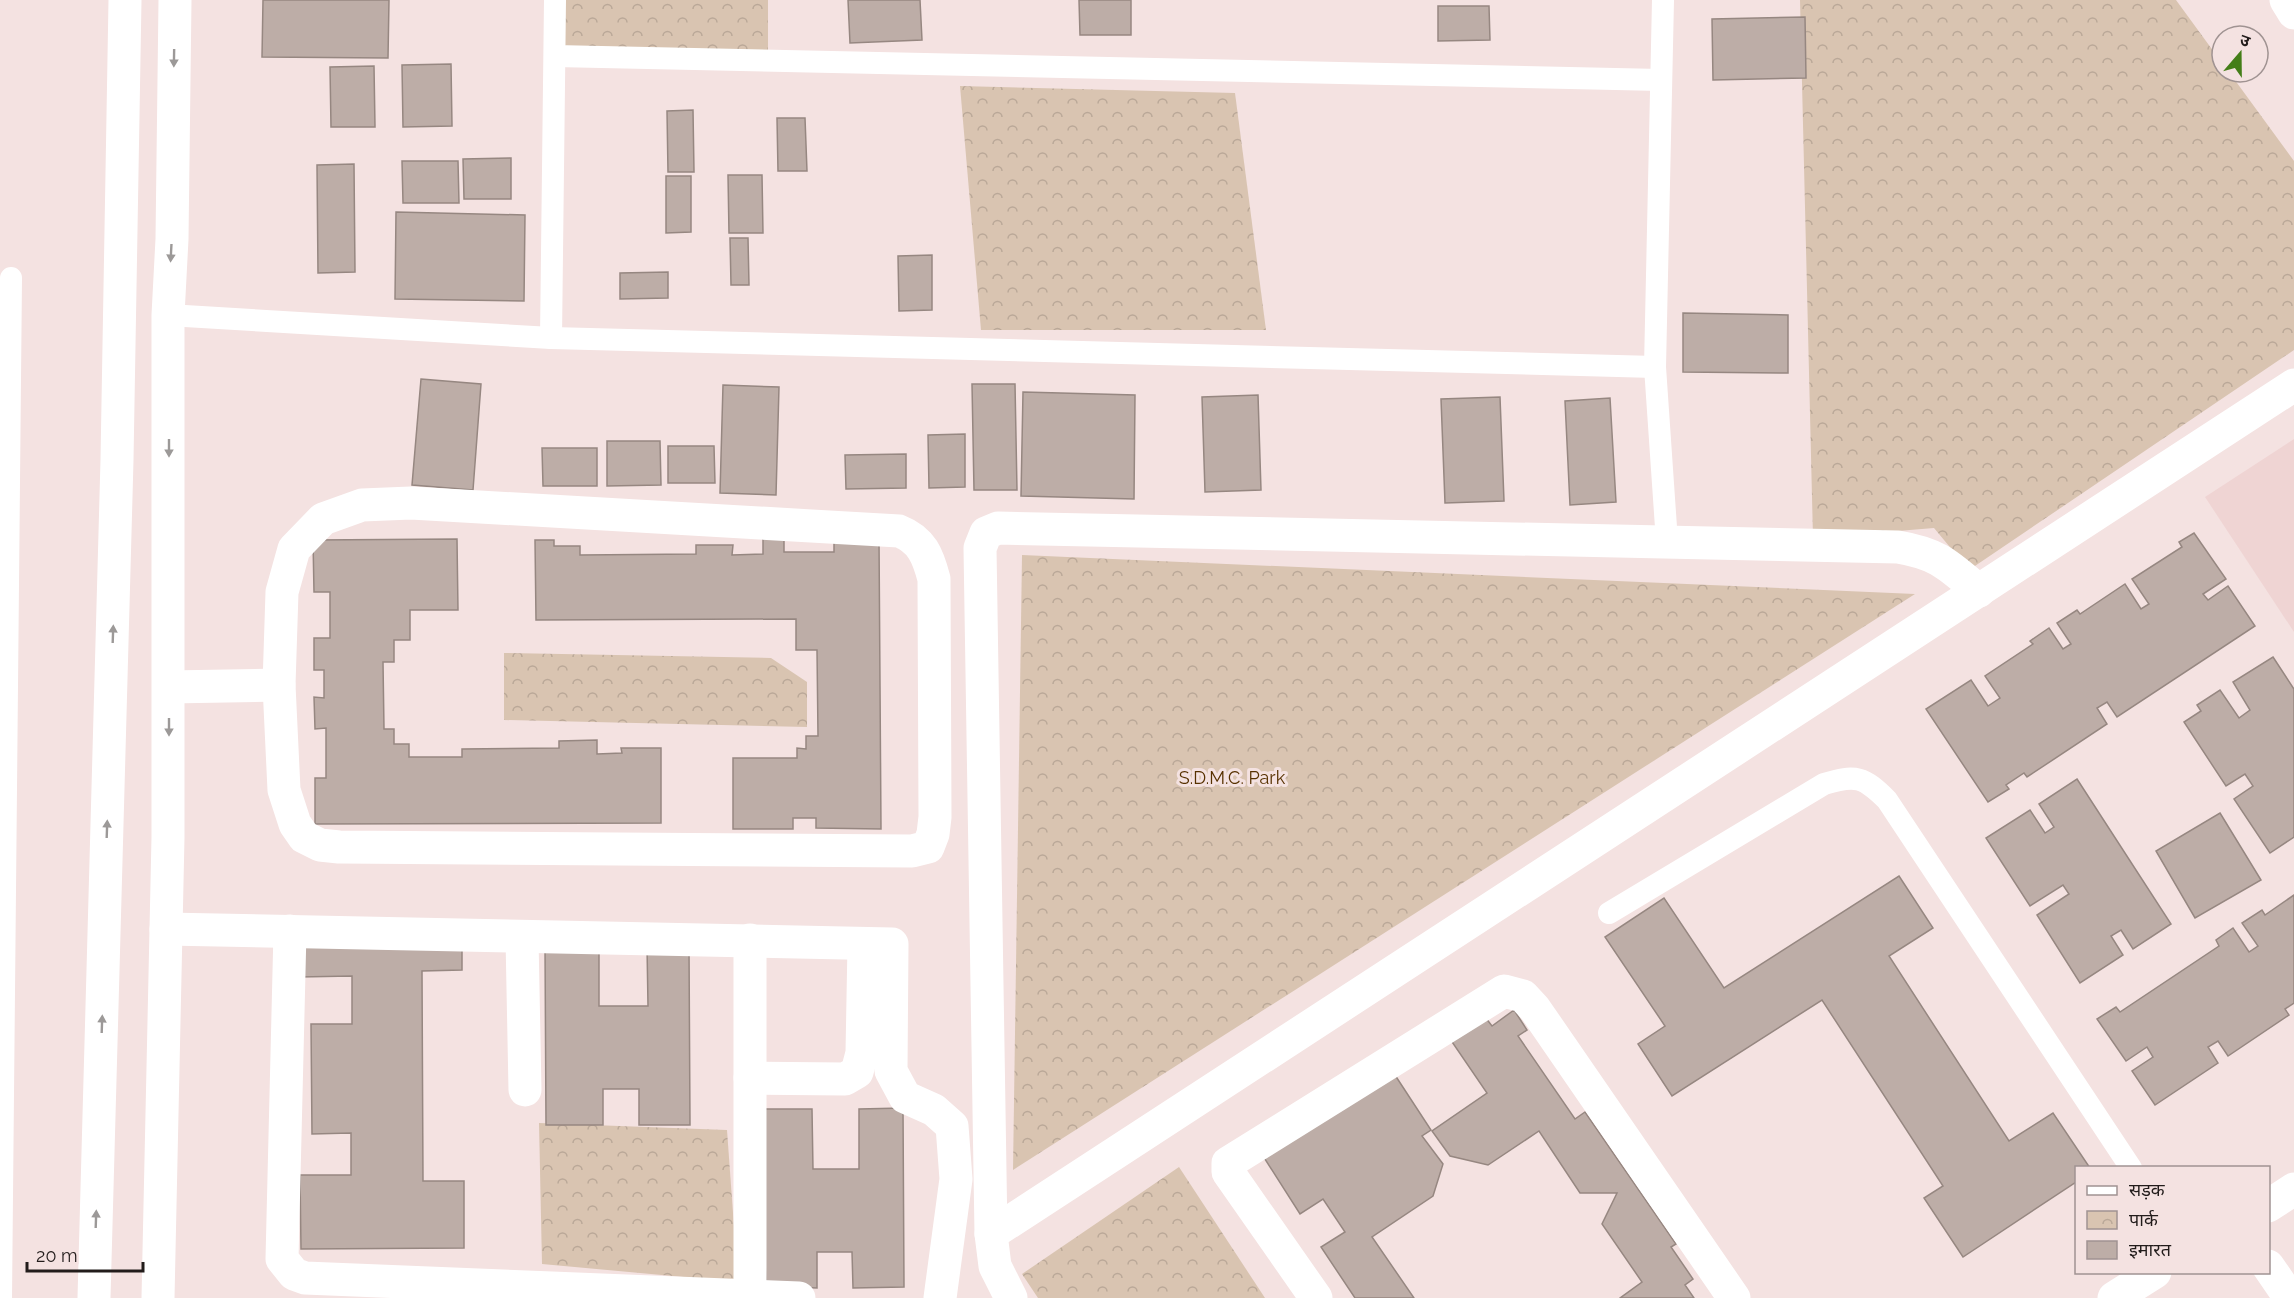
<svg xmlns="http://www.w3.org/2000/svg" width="2294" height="1298" font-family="Raleway,'Noto Sans Devanagari',sans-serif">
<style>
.built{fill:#efd4d3}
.park{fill:url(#park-crowns)}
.building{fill:#bdada7;stroke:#968781;stroke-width:1.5}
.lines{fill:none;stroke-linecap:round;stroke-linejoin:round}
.lane{stroke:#fff;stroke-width:22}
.street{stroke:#fff;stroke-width:33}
.secondary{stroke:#fff;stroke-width:33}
.oneway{fill:#9c9998}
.labels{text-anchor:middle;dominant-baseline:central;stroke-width:6;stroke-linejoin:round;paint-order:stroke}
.park-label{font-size:18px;fill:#573100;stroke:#f4e2e1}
</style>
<defs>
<pattern id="park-crowns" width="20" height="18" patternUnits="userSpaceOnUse" patternTransform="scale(1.5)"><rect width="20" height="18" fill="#d9c4b1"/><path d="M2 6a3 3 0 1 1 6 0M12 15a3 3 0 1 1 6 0" fill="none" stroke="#baa898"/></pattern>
</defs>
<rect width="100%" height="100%" fill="#f4e2e1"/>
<polygon class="built" points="2294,439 2294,632 2205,497"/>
<g class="park">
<polygon points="565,0 768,0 768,55 565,54"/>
<polygon points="1800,0 2176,0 2222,63 2222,72 2229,72 2294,161 2294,350 1969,570 1934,528 1813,538"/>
<polygon points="960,86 1235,93 1266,330 981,330"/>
<polygon points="1022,555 1915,594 1013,1170"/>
<polygon points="504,653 771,658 807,682 807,727 504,720"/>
<polygon points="539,1123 727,1130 738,1282 542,1264"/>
<polygon points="1179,1167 1265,1298 1038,1298 1022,1274"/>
</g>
<g class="building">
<polygon points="263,0 389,0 388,58 262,57"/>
<polygon points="848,0 920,0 922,40 850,43"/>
<polygon points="1079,0 1131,0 1131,35 1080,35"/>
<polygon points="1438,6 1489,6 1490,40 1438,41"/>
<polygon points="1805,17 1806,78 1713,80 1712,19"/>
<polygon points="451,64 452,126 403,127 402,65"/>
<polygon points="374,66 375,127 331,127 330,67"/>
<polygon points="693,110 694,172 668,172 667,111"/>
<polygon points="777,118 805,118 807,171 778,171"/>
<polygon points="511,158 511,199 464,199 463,159"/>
<polygon points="402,161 458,161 459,203 403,203"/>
<polygon points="354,164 355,272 318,273 317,165"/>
<polygon points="728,175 762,175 763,233 729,233"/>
<polygon points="666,176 691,176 691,232 666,233"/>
<polygon points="396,212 525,215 524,301 395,299"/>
<polygon points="730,238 748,238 749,285 731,285"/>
<polygon points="932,255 932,310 899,311 898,256"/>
<polygon points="668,272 668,298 620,299 620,273"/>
<polygon points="1683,313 1788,315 1788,373 1683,372"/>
<polygon points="421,379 481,384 473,490 412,485"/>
<polygon points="972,384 1015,384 1017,490 974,490"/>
<polygon points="723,385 779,387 776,495 720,493"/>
<polygon points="1023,392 1135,395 1134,499 1021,496"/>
<polygon points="1258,395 1261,490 1205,492 1202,397"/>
<polygon points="1500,397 1504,501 1445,503 1441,399"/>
<polygon points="1610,398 1616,502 1570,505 1565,401"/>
<polygon points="965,434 965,487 929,488 928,435"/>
<polygon points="607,441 660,441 661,485 607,486"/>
<polygon points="668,446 714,446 715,483 668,483"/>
<polygon points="542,448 597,448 597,486 543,486"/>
<polygon points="906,454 906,488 846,489 845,455"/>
<polygon points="2194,533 2226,579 2203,594 2208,600 2228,586 2255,626 2117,717 2107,702 2097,708 2107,724 2027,777 2024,773 2006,785 2009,789 1988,802 1926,709 1971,680 1988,706 2000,698 1985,676 2033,644 2030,641 2049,628 2063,649 2071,644 2057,623 2077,610 2080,614 2125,584 2141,609 2149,604 2132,579 2182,547 2179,542"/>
<polygon points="834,538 879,538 881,829 816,828 816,818 793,818 793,829 733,829 733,758 797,758 797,748 806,749 806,736 818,736 817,650 796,650 796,619 536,620 535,540 554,540 554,546 580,546 580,555 696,554 696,545 733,545 732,555 763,554 763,539 784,539 784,552 834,552"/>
<polygon points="457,539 458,610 410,610 410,640 394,640 394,662 383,662 384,729 394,729 394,744 409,744 409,757 462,757 462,749 559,748 559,741 597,740 597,754 622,753 621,748 661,748 661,823 315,824 315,778 326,778 326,728 315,729 314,697 324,698 324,670 314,670 314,638 330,638 330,592 314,592 313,540"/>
<polygon points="2273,657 2294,689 2294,837 2270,853 2234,799 2253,786 2245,774 2226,786 2184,722 2201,711 2197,705 2220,690 2239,718 2250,710 2233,682"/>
<polygon points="2077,779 2171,924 2133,949 2121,930 2111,936 2123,955 2080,983 2037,915 2069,894 2063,885 2030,906 1986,838 2030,810 2045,833 2054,827 2039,804"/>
<polygon points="2220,813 2261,880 2195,918 2156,851"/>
<polygon points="1899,876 1933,928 1889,956 2009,1141 2053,1113 2090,1168 2076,1168 2076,1182 1963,1257 1924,1198 1943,1186 1822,1000 1672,1096 1638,1044 1665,1026 1605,937 1664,898 1724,988"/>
<polygon points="2294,895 2294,1003 2285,1009 2289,1015 2228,1056 2218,1041 2208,1047 2218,1063 2155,1105 2132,1071 2153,1057 2147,1047 2126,1061 2097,1019 2116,1007 2120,1012 2219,946 2216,940 2233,928 2249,952 2258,946 2242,923 2262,910 2265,915"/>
<polygon points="298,942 462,942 462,970 422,971 423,1181 464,1181 464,1248 301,1249 300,1175 351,1175 351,1133 312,1134 311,1024 352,1024 352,976 299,977"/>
<polygon points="545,946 599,946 599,1006 648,1006 647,946 689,946 690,1125 639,1125 639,1089 603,1089 603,1125 546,1125"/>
<polygon points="1514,1010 1527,1030 1518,1036 1575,1119 1585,1112 1676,1244 1671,1247 1693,1279 1685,1285 1694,1298 1620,1298 1642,1282 1602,1224 1617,1193 1580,1193 1539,1131 1488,1165 1450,1156 1432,1131 1487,1093 1448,1036 1482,1013 1492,1026"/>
<polygon points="1393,1072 1431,1130 1422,1136 1443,1164 1433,1196 1372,1237 1414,1298 1355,1298 1321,1247 1345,1232 1323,1199 1300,1214 1263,1156"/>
<polygon points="903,1108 904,1287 853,1288 852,1252 817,1252 817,1288 766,1286 759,1109 812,1109 813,1169 859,1169 859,1109"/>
</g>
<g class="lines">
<g class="lane">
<polyline points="1663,0 1655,367 1667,542"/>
<polyline points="555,56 1661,80"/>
<polyline points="168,315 551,338 1655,367"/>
<polyline points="551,338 555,0"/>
<path d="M1609,913L1824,784C1856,774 1864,777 1887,800L2131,1168"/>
<polyline points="1,1298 11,278"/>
</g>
<g class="street">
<path d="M411,503L899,531C922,540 928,556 934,579L935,817L933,834L928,847L912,851L339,847L320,845L304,837L295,824L284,790L279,685L282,592L294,549L323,519L362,505Z"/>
<polyline points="169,687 279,685"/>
<polyline points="166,929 892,944 891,1071 905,1097 934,1110 952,1126 956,1179 940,1298"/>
<polyline points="290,931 282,1259 294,1274 305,1278 799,1298"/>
<polyline points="522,938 525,1090"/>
<polyline points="750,1078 845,1079 857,1072 862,1053 864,944"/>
<polyline points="2268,1206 2294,1189"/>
<polyline points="991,1234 2294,385"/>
<polyline points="2268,1266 2290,1298"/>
<polyline points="750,1296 750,940"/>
<path d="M1011,1298L995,1266L991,1234L980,548L986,533L998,528L1898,547C1939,554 1948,565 1979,591"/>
<polyline points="1316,1298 1228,1172 1228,1163 1504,991 1523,996 1535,1009 1734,1298"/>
<polyline points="2114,1298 2155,1272"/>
</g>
<g class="secondary">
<polyline points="2286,0 2294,13"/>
<polyline points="94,1298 117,460 125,0"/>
<polyline points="158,1298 168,837 168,315 172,239 175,0"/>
</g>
</g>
<defs><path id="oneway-solid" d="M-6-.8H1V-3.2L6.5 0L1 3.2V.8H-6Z" transform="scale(1.5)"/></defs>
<g class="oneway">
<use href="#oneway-solid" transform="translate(174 58) rotate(91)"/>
<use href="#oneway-solid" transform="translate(171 253) rotate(93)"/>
<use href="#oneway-solid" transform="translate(169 448) rotate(90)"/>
<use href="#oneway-solid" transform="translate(113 634) rotate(-88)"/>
<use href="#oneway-solid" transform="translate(169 727) rotate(90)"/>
<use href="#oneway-solid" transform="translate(107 829) rotate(-88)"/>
<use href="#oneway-solid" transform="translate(102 1024) rotate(-88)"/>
<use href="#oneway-solid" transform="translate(96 1219) rotate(-88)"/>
</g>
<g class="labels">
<g class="park-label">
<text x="1232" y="777">S.D.M.C. Park</text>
</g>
</g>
<rect x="2075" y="1166" width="195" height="108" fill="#f4e2e1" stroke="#a09392" stroke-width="1.5"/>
<rect x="2087" y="1186" width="30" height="9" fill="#ffffff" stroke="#a09392" stroke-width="1.5"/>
<text x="2129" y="1196" font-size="18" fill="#221c1b">सड़क</text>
<rect x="2087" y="1211" width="30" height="18" fill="url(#park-crowns)" stroke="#a09392" stroke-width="1.5"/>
<text x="2129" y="1226" font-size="18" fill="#221c1b">पार्क</text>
<rect x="2087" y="1241" width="30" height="18" fill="#bdada7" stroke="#a09392" stroke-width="1.5"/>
<text x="2129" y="1256" font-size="18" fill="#221c1b">इमारत</text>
<g transform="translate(2240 54) rotate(20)"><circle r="28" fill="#f4e2e1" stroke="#a09392" stroke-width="1.5"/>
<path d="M0-4.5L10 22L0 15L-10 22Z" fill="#447e18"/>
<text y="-9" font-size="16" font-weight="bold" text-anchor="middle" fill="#221c1b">उ</text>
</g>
<path d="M27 1262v9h116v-9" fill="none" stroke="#221c1b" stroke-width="3"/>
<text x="36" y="1262" font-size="18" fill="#221c1b" stroke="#f4e2e1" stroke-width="4.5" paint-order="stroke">20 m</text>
</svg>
